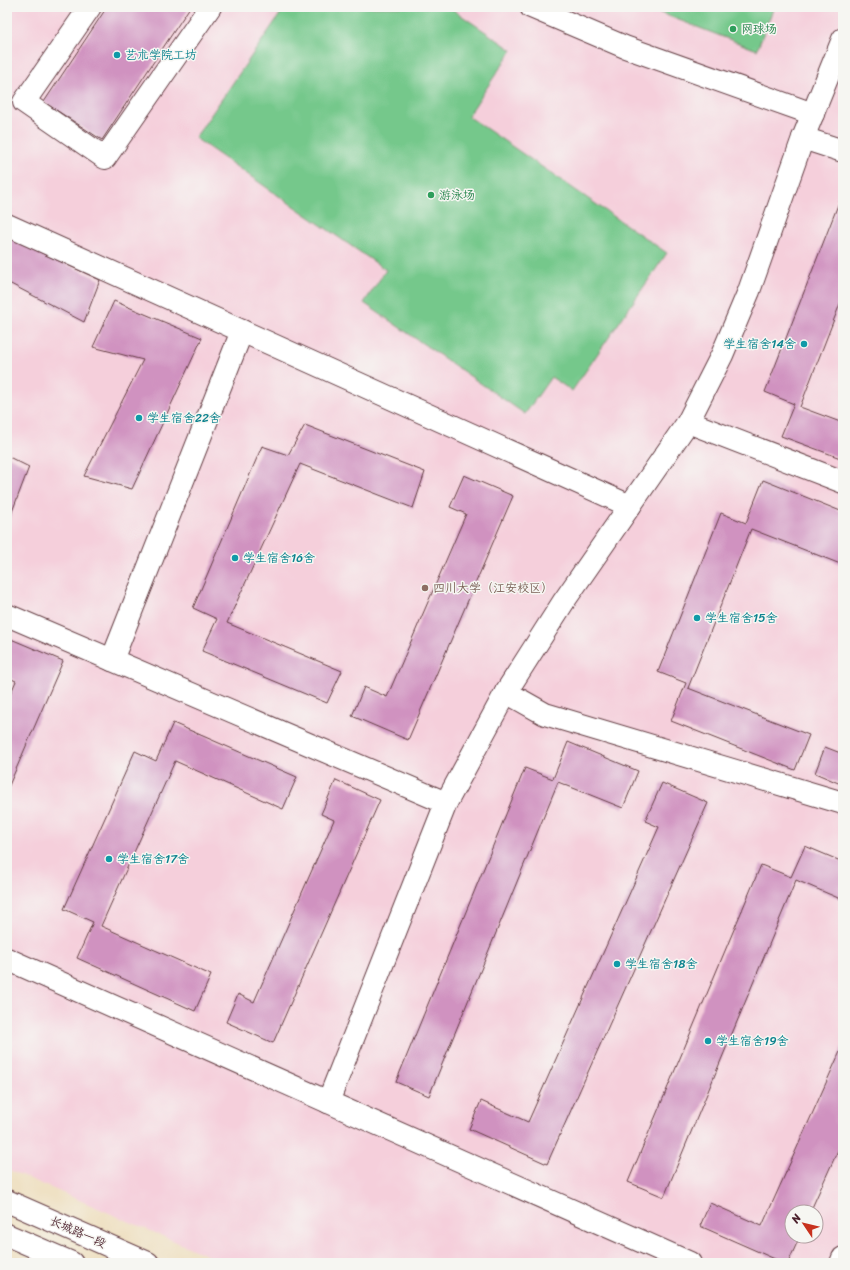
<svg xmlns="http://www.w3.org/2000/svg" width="850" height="1270" font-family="Sriracha,'LXGW WenKai TC',sans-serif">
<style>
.built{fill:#f5cfdb;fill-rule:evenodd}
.green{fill:#75c88b;stroke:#60745b}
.building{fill:#d092c0}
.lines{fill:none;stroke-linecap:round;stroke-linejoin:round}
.street-casing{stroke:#633c42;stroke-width:24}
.secondary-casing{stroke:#633c42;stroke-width:24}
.street{stroke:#fff;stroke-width:22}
.secondary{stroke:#fff;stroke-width:22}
.leisure-dot{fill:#2e9e5b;stroke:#f6f6f2;stroke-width:1.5}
.culture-dot{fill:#0f9aa8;stroke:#f6f6f2;stroke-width:1.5}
.education-dot{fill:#8d6e63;stroke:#f6f6f2;stroke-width:1.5}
.labels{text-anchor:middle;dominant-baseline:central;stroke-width:3;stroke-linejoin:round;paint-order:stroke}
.leisure-label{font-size:12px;fill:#27864d;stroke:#f6f6f2;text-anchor:start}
.culture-label{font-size:12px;fill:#0d838f;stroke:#f6f6f2;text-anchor:start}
.education-label{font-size:12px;fill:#785e54;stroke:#f6f6f2;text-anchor:start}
.street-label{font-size:12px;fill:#4a1f2b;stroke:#f6f6f2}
</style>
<rect width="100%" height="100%" fill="#f6f6f2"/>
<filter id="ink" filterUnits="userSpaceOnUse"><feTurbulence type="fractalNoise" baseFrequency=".025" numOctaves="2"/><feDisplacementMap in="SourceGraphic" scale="8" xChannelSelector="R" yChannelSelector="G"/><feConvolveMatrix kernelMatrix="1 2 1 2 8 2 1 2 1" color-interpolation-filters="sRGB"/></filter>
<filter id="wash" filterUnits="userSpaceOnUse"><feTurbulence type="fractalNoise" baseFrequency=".012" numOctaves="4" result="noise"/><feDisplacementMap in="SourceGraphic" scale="16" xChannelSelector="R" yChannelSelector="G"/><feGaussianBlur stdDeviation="0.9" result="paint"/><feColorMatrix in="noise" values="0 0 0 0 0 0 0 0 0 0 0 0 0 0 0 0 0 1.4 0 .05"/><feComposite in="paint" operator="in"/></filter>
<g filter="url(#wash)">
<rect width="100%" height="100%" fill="#efe1c4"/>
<path class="built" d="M7,7H843V1263H225L7,1169ZM792,1212H816V1236H792Z"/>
<g class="green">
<polygon points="285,7 449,7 512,50 468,116 667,253 572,391 551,377 525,414 364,303 386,270 195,138"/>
<polygon points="645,7 774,7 757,50"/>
</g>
<g id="blocks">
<g class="building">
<polygon points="107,7 190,7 102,140 44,102"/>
<polygon points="843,192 843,296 800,407 843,423 843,459 781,436 794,404 765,392"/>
<polygon points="7,237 100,280 84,322 7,282"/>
<polygon points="114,301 202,338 132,489 84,476 143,360 93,347"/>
<polygon points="305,425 425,472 413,508 300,464 227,623 342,671 327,703 202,651 217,619 193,608 262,446 288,455"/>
<polygon points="7,456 29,467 7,525"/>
<polygon points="464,475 513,496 408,740 352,716 364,687 387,697 466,514 450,507"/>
<polygon points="763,480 843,512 843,565 751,529 688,688 809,735 795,770 671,721 686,683 658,672 721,513 746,523"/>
<polygon points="11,639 63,661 7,790 7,702 16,681 7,677 7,647"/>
<polygon points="173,723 297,777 283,809 175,761 101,926 211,975 195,1011 77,958 93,922 64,909 135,751 156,761"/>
<polygon points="568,742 638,771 623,808 558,782 429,1096 396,1082 525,768 553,779"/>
<polygon points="825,747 843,754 843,785 815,773"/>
<polygon points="336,780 380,800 273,1043 226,1022 238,994 254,1002 334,820 321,814"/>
<polygon points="662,783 708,803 547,1164 469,1129 481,1101 528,1122 659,827 645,821"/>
<polygon points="805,846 843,862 843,900 796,880 664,1197 628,1182 761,865 791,877"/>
<polygon points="843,1045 843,1139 810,1212 792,1212 792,1236 800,1236 788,1263 784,1263 700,1226 710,1203 762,1226"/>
</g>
</g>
</g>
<g filter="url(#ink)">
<use href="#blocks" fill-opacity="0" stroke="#633c42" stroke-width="1"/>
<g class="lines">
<g class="street-casing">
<g id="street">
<polyline points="90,7 24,102 105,158 210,7"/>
<polyline points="531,7 625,47 813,114"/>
<polyline points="803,138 843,151"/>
<polyline points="7,225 630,506"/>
<polyline points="688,422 843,482"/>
<polyline points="7,615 446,803"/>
<polyline points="112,660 242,331"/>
<polyline points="506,692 545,714 843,803"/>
<polyline points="7,959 690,1263"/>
<polyline points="328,1102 446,803 506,692 564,601 688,422 722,355 749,291 803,138 843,39"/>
<polyline points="841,1263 843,1258"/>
</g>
</g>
<g class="secondary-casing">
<g id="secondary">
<polyline points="7,1201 148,1263"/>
<polyline points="7,1235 72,1263"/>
</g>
</g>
<use href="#street" class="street"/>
<use href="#secondary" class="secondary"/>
</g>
</g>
<g class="leisure-dot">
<circle cx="733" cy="29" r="4"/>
<circle cx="431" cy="195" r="4"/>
</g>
<g class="culture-dot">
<circle cx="117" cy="55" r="4"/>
<circle cx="804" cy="344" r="4"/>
<circle cx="139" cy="418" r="4"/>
<circle cx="235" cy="558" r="4"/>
<circle cx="697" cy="618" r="4"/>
<circle cx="109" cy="859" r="4"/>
<circle cx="617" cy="964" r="4"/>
<circle cx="708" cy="1041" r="4"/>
</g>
<circle class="education-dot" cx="425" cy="588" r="4"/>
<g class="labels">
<g class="leisure-label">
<text x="741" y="29">网球场</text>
<text x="439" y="195">游泳场</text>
</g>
<g class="culture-label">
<text x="125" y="55">艺术学院工坊</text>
<text x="796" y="344" text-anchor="end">学生宿舍14舍</text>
<text x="147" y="418">学生宿舍22舍</text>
<text x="243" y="558">学生宿舍16舍</text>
<text x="705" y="618">学生宿舍15舍</text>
<text x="117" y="859">学生宿舍17舍</text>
<text x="625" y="964">学生宿舍18舍</text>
<text x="716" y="1041">学生宿舍19舍</text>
</g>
<g class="education-label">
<text x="433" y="588">四川大学（江安校区）</text>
</g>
<g class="street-label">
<text transform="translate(78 1232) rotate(24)">长城路一段</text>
</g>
</g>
<rect width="850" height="1270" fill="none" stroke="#f6f6f2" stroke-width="24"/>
<g transform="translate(804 1224) rotate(305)"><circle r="19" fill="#f6f6f2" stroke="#b1a0a2"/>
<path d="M0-3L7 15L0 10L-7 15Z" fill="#c8321e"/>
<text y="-6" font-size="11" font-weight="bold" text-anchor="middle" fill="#4a1f2b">N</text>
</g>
</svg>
